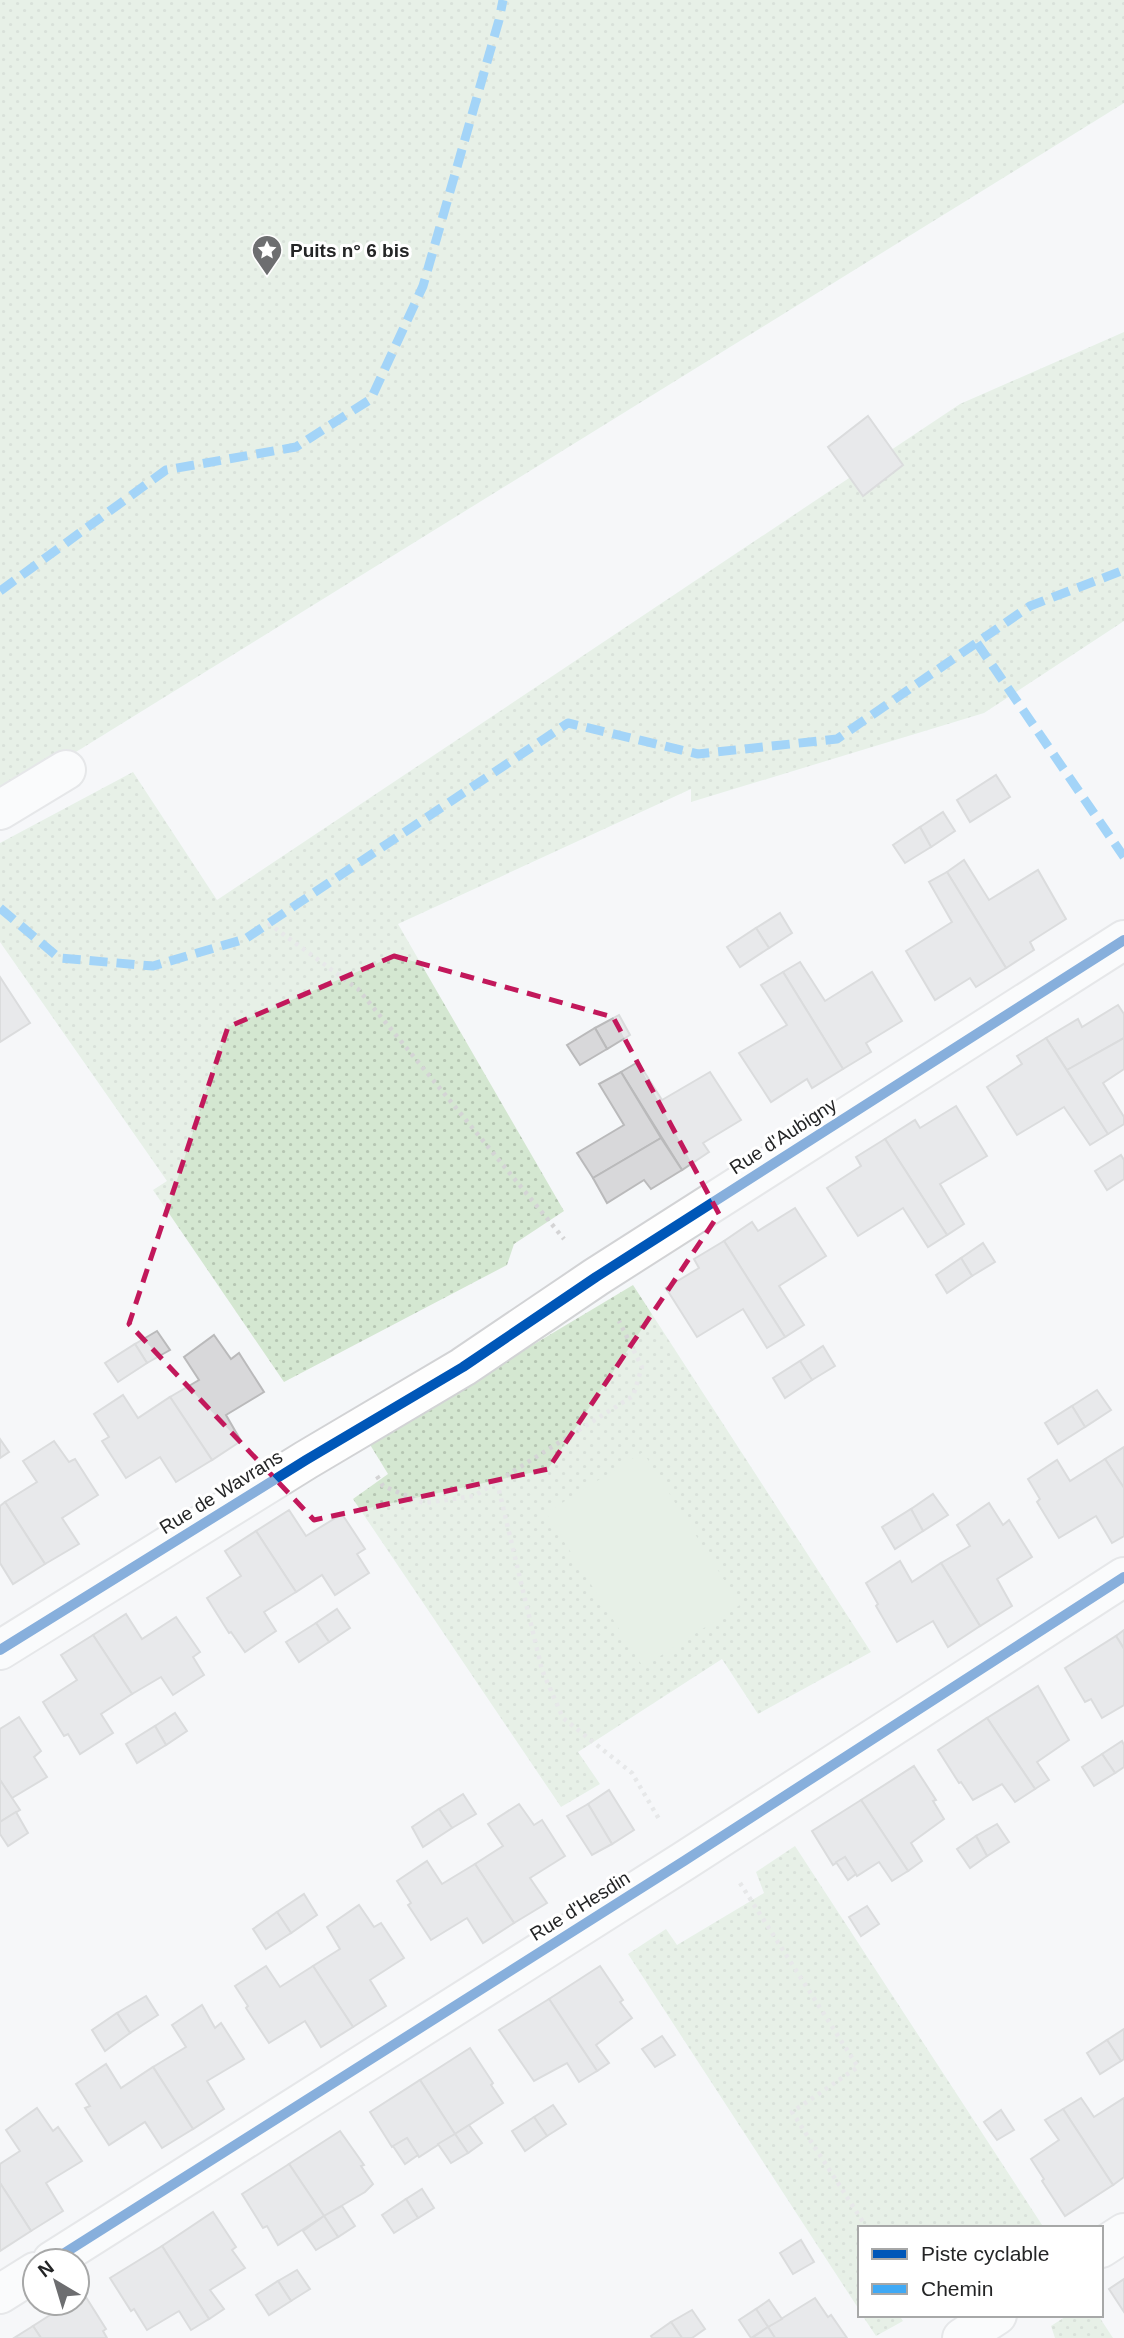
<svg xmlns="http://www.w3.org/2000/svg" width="1124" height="2338" font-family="Helvetica,sans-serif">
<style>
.grass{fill:url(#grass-dots)}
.garden{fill:#d4e7d1}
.building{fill:#d8d8da;stroke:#bababb;stroke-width:2}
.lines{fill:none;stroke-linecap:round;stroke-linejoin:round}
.minor-casing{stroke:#d2d3d5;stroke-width:42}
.path{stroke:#d4d4d5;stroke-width:4.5;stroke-dasharray:3.5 5;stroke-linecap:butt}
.minor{stroke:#fefefe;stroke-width:38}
.quiet{stroke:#3fa9f5;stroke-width:9;stroke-dasharray:18 9;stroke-linecap:butt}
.cycleway-casing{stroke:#fff;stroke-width:15}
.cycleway{stroke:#0057b8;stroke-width:10}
.marked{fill:none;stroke:#c2185b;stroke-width:5;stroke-dasharray:14 9;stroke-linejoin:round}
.labels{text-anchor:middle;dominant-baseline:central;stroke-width:6;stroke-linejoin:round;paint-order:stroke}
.poi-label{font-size:19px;font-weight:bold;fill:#242526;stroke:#fff;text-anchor:start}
.street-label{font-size:19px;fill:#242526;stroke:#fff}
</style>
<defs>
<pattern id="grass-dots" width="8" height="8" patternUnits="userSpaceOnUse" patternTransform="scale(1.75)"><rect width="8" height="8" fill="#d4e7d1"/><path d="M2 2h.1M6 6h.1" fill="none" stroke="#b6c6b3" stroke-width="1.8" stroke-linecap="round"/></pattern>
</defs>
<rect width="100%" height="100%" fill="#f5f7f9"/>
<g class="grass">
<polygon points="0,0 1124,0 1124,103 0,799"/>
<polygon points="1124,332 1124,621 984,713 691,802 691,789 398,924 564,1211 514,1244 507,1265 284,1382 153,1190 167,1181 0,942 0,843 133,772 217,900 960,404"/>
<polygon points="633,1285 871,1652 758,1714 722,1659 578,1752 600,1784 561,1807 353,1499 388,1474 369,1443"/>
<polygon points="795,1846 1044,2228 860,2228 860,2311 628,1954 666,1929 677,1945 764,1893 756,1872"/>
<polygon points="862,2315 899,2315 903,2321 876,2336"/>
<polygon points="1068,2315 1098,2315 1113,2338 1055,2338 1051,2326"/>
</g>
<polygon class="garden" points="643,1452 740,1605 643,1667 546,1513"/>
<g class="building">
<polygon points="868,416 903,465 863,496 828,447"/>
<polygon points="996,775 1010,797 970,822 957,800"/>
<polygon points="943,812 955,831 931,847 920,827"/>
<polygon points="920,827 931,847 905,863 893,845"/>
<polygon points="964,860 989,900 1038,870 1066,919 1030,942 1034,950 1006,968 947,872"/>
<polygon points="947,872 1006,968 976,987 970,978 935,1000 906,951 952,922 929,882"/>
<polygon points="780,913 792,933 769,948 756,928"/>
<polygon points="756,928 769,948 740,967 727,947"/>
<polygon points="800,962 825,1001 872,972 902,1021 866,1043 871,1052 843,1069 783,972"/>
<polygon points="783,972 843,1069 812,1088 807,1079 771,1102 739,1053 787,1025 761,985"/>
<polygon points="0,977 30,1023 0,1042"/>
<polygon points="1118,1005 1124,1014 1124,1038 1067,1070 1046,1038 1078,1019 1082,1027"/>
<polygon points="619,1015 630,1035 607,1049 595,1028"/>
<polygon points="595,1028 607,1049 580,1065 567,1045"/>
<polygon points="1046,1038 1108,1134 1090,1145 1064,1107 1017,1135 987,1087 1022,1064 1017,1056"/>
<polygon points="1124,1038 1124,1069 1103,1083 1124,1117 1124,1124 1108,1134 1067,1070"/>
<polygon points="638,1062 662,1100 710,1072 741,1120 703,1143 709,1152 682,1170 621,1072"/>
<polygon points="621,1072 661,1138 593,1178 577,1153 624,1125 599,1084"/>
<polygon points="956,1106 987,1156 940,1184 964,1224 947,1235 885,1139 915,1120 920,1128"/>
<polygon points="661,1138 682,1170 651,1189 644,1180 607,1203 593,1178"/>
<polygon points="885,1139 947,1235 928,1247 903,1208 858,1236 827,1188 861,1166 856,1157"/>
<polygon points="1121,1155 1124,1160 1124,1179 1107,1190 1095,1171"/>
<polygon points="795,1208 826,1256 779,1286 804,1325 785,1337 724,1241 752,1222 758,1231"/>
<polygon points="724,1241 785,1337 767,1348 743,1309 697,1337 666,1288 699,1268 694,1259"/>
<polygon points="983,1243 995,1262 972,1276 961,1258"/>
<polygon points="961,1258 972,1276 947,1293 936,1275"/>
<polygon points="157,1331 170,1350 147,1363 135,1344"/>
<polygon points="214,1335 231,1359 239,1353 264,1392 226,1415 241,1441 212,1460 170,1397 199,1380 184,1357"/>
<polygon points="135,1344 147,1363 118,1382 105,1363"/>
<polygon points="823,1346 835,1366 812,1380 800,1361"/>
<polygon points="800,1361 812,1380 785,1398 773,1378"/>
<polygon points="1097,1390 1111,1410 1085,1427 1072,1406"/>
<polygon points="123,1395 138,1418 170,1397 212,1460 176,1482 160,1457 126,1478 102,1441 109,1437 94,1414"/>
<polygon points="1072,1406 1085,1427 1058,1444 1045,1423"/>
<polygon points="0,1439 9,1452 0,1458"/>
<polygon points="54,1441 69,1462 75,1459 98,1495 62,1518 79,1544 45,1564 5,1502 37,1482 23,1461"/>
<polygon points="1124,1447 1124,1488 1105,1459"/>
<polygon points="1105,1459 1124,1488 1124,1536 1112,1543 1096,1516 1059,1538 1037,1502 1040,1499 1028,1479 1057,1460 1070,1481"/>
<polygon points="933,1494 948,1515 923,1531 911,1509"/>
<polygon points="5,1502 45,1564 13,1584 0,1563 0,1506"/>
<polygon points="989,1503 1003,1525 1009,1520 1032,1557 997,1579 1012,1606 980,1626 941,1563 970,1546 957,1525"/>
<polygon points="911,1509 923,1531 895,1549 882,1527"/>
<polygon points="289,1510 306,1536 342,1514 365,1549 357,1554 369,1573 335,1595 322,1575 296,1592 256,1531"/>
<polygon points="256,1531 296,1592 264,1612 276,1631 245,1652 231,1632 229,1633 207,1598 241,1576 225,1551"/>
<polygon points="900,1561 912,1582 941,1563 980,1626 948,1647 933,1621 897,1642 876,1606 878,1604 866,1583"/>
<polygon points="337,1609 350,1628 329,1642 316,1623"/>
<polygon points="126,1614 142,1639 176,1617 200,1652 193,1657 204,1675 173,1695 161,1677 132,1694 93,1635"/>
<polygon points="316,1623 329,1642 299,1662 286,1642"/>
<polygon points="1124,1630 1124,1649 1116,1636"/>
<polygon points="93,1635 132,1694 101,1714 113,1733 80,1754 68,1734 64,1736 43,1702 77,1680 61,1655"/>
<polygon points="1116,1636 1124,1649 1124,1705 1102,1718 1091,1699 1085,1702 1065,1668"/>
<polygon points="1038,1686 1069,1740 1037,1762 1049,1780 1035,1789 987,1718"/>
<polygon points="175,1713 187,1731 166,1745 155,1726"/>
<polygon points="19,1717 41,1751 34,1757 47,1777 12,1798 0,1780 0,1729"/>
<polygon points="987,1718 1035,1789 1015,1802 1002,1784 973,1800 961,1782 959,1783 938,1750"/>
<polygon points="155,1726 166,1745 137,1763 126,1744"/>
<polygon points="1122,1741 1124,1745 1124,1767 1115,1773 1102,1754"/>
<polygon points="1102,1754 1115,1773 1094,1786 1082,1767"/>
<polygon points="914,1766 936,1800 933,1801 944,1819 911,1843 922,1861 908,1871 861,1800"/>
<polygon points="0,1780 20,1810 0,1822"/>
<polygon points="609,1790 634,1830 612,1844 588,1804"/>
<polygon points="463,1794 476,1814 452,1828 439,1809"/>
<polygon points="861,1800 908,1871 892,1881 879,1862 857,1876 845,1857 833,1865 812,1831"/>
<polygon points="519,1804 534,1825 542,1820 565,1856 530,1878 547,1903 514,1923 475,1864 503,1846 488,1824"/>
<polygon points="588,1804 612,1844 592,1855 567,1816"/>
<polygon points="439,1809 452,1828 423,1847 412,1827"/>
<polygon points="16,1812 28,1833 8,1846 0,1834 0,1822"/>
<polygon points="997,1824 1009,1842 987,1856 976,1836"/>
<polygon points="976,1836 987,1856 970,1868 957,1849"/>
<polygon points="845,1857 856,1874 848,1880 836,1862"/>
<polygon points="427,1861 442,1884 475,1864 514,1923 483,1943 467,1918 431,1940 408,1905 411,1903 397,1881"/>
<polygon points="304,1894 317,1915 291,1933 277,1912"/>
<polygon points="359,1905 374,1927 381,1923 404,1958 370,1980 386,2006 353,2027 313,1966 340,1949 327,1927"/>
<polygon points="867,1906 879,1924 861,1936 849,1917"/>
<polygon points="277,1912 291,1933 266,1949 253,1929"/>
<polygon points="266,1966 280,1987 313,1966 353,2027 321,2047 305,2021 269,2043 246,2008 248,2006 235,1986"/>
<polygon points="600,1966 623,2000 620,2002 632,2018 596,2045 609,2063 597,2071 549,1999"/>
<polygon points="146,1996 158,2015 130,2033 117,2013"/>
<polygon points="549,1999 597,2071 579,2082 567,2063 534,2081 499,2030"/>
<polygon points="202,2005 215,2028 221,2023 244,2059 207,2081 224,2109 193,2129 153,2067 186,2047 172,2025"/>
<polygon points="117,2013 130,2033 105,2051 92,2030"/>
<polygon points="1124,2029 1124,2059 1121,2061 1107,2040"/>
<polygon points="662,2036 675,2055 655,2067 642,2049"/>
<polygon points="1107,2040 1121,2061 1100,2074 1087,2053"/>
<polygon points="470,2048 493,2083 491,2085 503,2103 455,2134 420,2080"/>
<polygon points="106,2064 121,2088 153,2067 193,2129 162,2148 145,2122 109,2145 85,2108 90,2106 76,2084"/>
<polygon points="420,2080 455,2134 419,2157 407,2138 392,2147 370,2112"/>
<polygon points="1081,2098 1094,2117 1124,2098 1124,2177 1113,2185 1063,2109"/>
<polygon points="553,2105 566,2124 547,2136 534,2117"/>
<polygon points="37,2108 53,2131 58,2127 82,2161 46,2183 63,2211 31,2231 0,2183 0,2164 20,2151 6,2130"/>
<polygon points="1063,2109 1113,2185 1065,2216 1042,2181 1044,2179 1031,2159 1059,2140 1045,2120"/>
<polygon points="1001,2110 1014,2130 997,2140 984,2122"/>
<polygon points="534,2117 547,2136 525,2151 512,2131"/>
<polygon points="469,2125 482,2143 468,2153 455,2134"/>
<polygon points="340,2131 364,2165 361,2166 373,2184 365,2192 324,2216 289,2164"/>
<polygon points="455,2134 468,2153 451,2163 438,2144"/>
<polygon points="407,2138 418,2155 405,2164 393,2146"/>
<polygon points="289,2164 324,2216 278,2245 267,2226 263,2228 242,2194"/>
<polygon points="0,2183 31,2231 0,2251"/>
<polygon points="422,2189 434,2208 418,2218 406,2199"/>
<polygon points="406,2199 418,2218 394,2233 382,2215"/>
<polygon points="342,2206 355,2226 338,2237 324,2216"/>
<polygon points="213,2212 236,2247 232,2250 245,2268 210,2290 224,2309 209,2319 162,2246"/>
<polygon points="324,2216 338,2237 316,2250 303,2231"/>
<polygon points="801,2240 814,2262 793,2274 780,2253"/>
<polygon points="162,2246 209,2319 191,2330 179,2311 147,2330 134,2309 131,2311 110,2278"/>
<polygon points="297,2270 310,2289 291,2301 278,2281"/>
<polygon points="1124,2279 1124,2312 1109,2289"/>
<polygon points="278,2281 291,2301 269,2315 256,2295"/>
<polygon points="84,2294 106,2329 103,2331 107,2338 41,2338 33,2326 69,2303 77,2303 77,2298"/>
<polygon points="815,2298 828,2317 831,2315 847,2338 775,2338 768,2327"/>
<polygon points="769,2300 782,2319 768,2327 756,2309"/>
<polygon points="756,2309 768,2327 751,2338 739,2320"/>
<polygon points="692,2310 705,2329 692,2338 682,2338 671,2322"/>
<polygon points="671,2322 682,2338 652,2338 651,2336"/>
<polygon points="33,2326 41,2338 14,2338"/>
<polygon points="768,2327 775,2338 752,2338"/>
</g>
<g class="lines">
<g class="minor-casing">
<g id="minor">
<polyline points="0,810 66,770"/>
<polyline points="0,1650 306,1460 463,1367 596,1277 1124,940"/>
<polyline points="1101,2248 1124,2233"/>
<polyline points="52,2261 684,1861 1124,1577"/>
<polyline points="0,2294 35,2272"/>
<polyline points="962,2338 997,2315"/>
</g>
</g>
<g class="path">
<polyline points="268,923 358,989 564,1239"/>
<polyline points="377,1476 383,1486 424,1503 474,1496 633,1396 642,1367 619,1321"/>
<polyline points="497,1482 542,1670 563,1718 632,1773 659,1819"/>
<polyline points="740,1883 858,2067 792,2112 867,2228"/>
</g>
<use href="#minor" class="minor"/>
<g class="quiet">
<polyline points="0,591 166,470 296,447 371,399 423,286 499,20 503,0"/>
<polyline points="977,643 1124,857"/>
<polyline points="0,908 59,958 153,966 245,939 568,723 698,754 837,739 1030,606 1124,570"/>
</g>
<g class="cycleway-casing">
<g id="cycleway">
<polyline points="0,1650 306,1460 463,1367 596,1277 1124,940"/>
<polyline points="52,2261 684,1861 1124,1577"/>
</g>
</g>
<use href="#cycleway" class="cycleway"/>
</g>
<path d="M0 0H1124V2338H0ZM394,956L613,1017L719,1214L548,1469L314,1520L129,1324L228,1027Z" fill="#f5f7f9" fill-opacity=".55" fill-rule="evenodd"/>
<path class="marked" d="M394,956L613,1017L719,1214L548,1469L314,1520L129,1324L228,1027Z"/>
<defs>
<g id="sight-pin" transform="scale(1.575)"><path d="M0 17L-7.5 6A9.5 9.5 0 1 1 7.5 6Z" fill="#6d6e70" stroke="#fff"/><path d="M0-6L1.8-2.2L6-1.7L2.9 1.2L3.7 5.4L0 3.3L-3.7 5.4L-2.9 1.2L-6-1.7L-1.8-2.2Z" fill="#fff"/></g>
</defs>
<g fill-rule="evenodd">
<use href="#sight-pin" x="267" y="250"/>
</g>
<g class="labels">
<g class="poi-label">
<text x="290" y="250">Puits n° 6 bis</text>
</g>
<g class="street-label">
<text transform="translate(783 1136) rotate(-33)">Rue d'Aubigny</text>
<text transform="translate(221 1492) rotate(-32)">Rue de Wavrans</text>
<text transform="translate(580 1906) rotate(-32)">Rue d'Hesdin</text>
</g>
</g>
<rect x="858" y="2226" width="245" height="91" fill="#ffffff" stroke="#a7a8a8" stroke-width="2"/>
<rect x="872" y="2249" width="35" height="10" fill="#0057b8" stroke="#a7a8a8" stroke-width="2"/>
<text x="921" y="2261" font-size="21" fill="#242526">Piste cyclable</text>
<rect x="872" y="2284" width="35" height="10" fill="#3fa9f5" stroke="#a7a8a8" stroke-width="2"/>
<text x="921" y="2296" font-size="21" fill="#242526">Chemin</text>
<g transform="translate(56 2282) rotate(322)"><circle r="33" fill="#ffffff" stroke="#a7a8a8" stroke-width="2"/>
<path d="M0-5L12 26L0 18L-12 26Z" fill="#6d6e70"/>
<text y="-10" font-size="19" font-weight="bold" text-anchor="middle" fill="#242526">N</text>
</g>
</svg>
